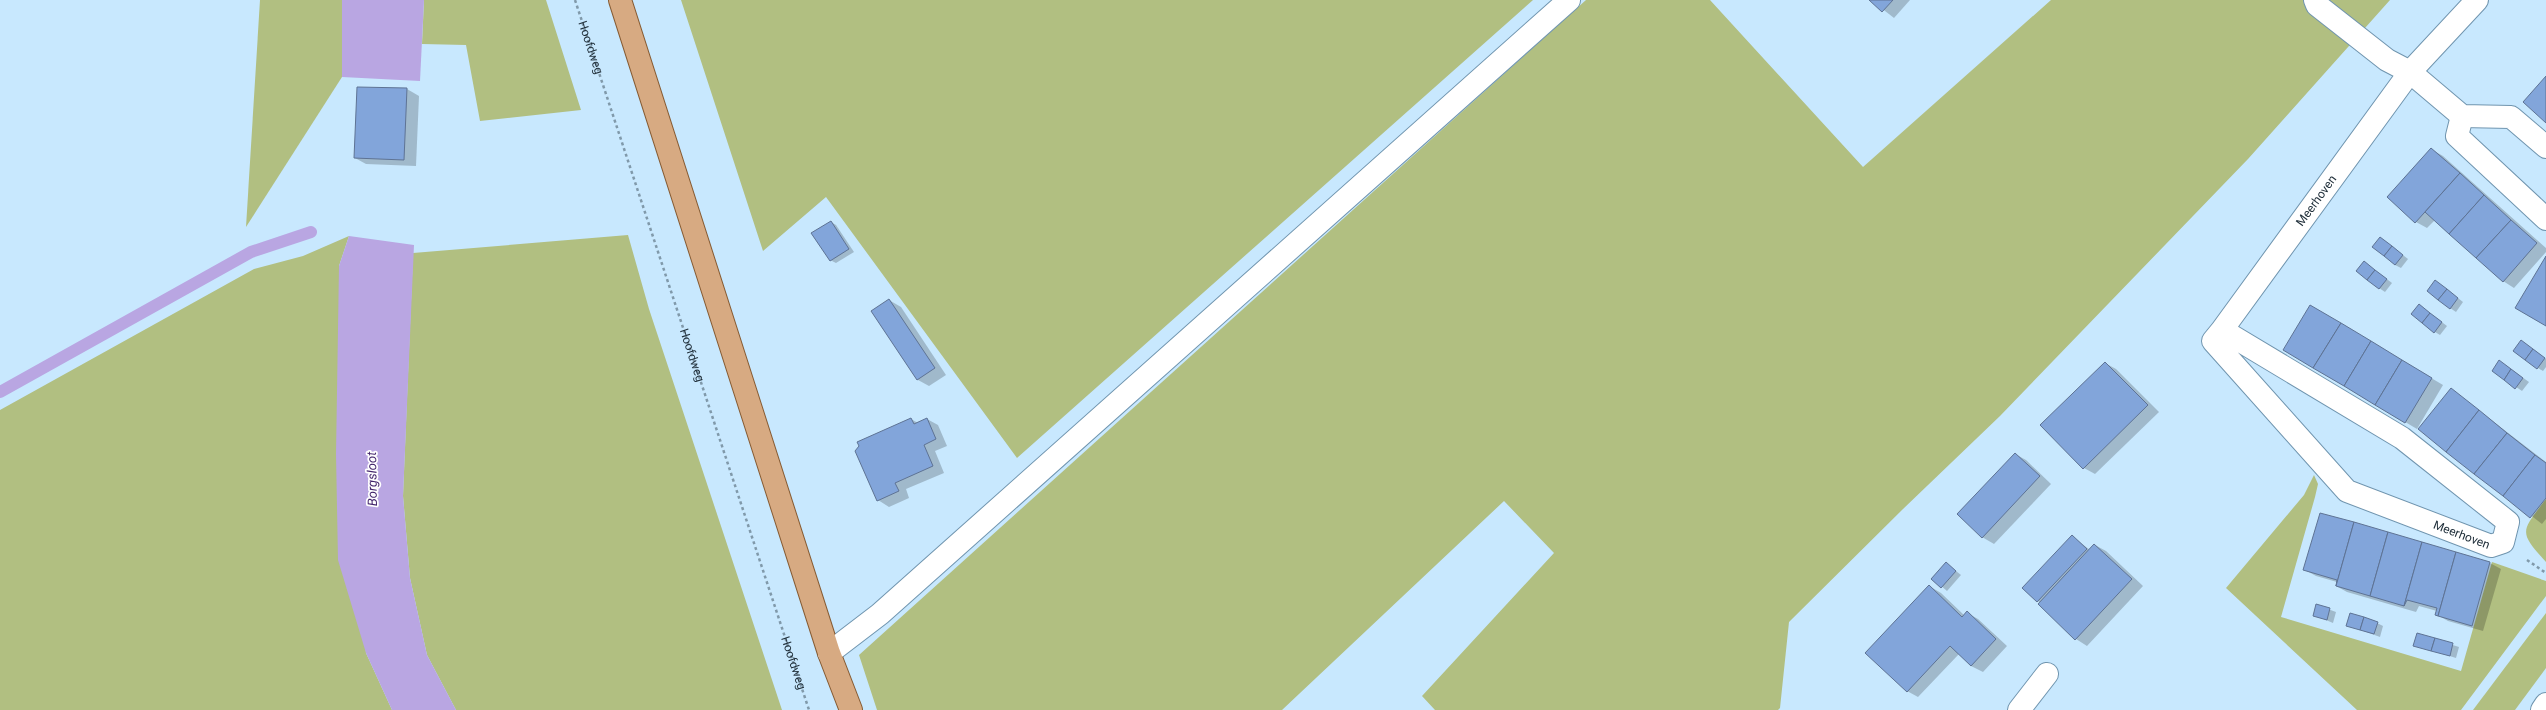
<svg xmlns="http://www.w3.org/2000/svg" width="2546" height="710" font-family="Roboto,sans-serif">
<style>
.green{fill:#b1bf81}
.water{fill:#b9a6e2}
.shadow{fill:#0003}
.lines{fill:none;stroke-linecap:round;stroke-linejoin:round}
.stream{stroke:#b9a6e2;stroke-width:12}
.building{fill:#82a5da;stroke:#5e7394}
.minor-casing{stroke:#7095af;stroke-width:24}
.major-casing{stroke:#865b33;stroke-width:24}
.path{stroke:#8099aa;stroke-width:2.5;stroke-dasharray:3 3;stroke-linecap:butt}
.minor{stroke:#fff;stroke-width:22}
.major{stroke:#d7aa82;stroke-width:22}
.labels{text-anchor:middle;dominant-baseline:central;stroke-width:3.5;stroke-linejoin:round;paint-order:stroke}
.street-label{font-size:12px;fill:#22313c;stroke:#fff}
.water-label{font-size:13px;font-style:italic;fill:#43266c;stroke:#fff}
</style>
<rect width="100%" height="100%" fill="#c8e8fe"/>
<g class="green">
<polygon points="260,0 342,0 342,77 246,227"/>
<polygon points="424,0 546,0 581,110 480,121 466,45 422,44"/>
<polygon points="681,0 1533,0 1017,458 826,197 763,251"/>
<polygon points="1586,0 1710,0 1863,167 2051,0 2390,0 2248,159 2000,416 1903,509 1789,622 1780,708 1778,710 1435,710 1422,696 1554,553 1504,501 1282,710 877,710 859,655"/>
<polygon points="628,235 649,309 782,710 456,710 427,655 410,578 403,496 413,253"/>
<polygon points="349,236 339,266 366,653 392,710 0,710 0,410 254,269 303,256"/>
<polygon points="2314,475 2318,484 2315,497 2281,617 2461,671 2492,562 2546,581 2546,596 2461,710 2357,710 2226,588 2304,495"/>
<path d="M2546,499V562C2518,531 2521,532 2546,499Z"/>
<polygon points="2546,613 2546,668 2515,710 2473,710"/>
</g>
<g class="water">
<polygon points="342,0 424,0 420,81 342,77"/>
<polygon points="349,236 414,245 403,496 410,578 427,655 456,710 392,710 366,653 338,560 336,454 339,266"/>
</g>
<g class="shadow">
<polygon points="1871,0 1910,0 1894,18"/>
<polygon points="358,88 407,89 419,96 416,166 366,164 355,158"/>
<polygon points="2431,149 2443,156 2546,248 2546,252 2514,288 2503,281 2435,220 2427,228 2416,222"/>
<polygon points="831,222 836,225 854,252 836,263 830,260"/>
<polygon points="2381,238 2408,259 2401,268 2395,265"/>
<polygon points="2364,262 2392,283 2385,292 2379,288"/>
<polygon points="2441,285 2463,302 2456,312 2450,308"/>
<polygon points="889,300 901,307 946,375 929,386 918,380 873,311"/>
<polygon points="2419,305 2447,326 2440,335 2435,332"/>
<polygon points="2310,306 2443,385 2417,429 2284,350"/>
<polygon points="2527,345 2546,359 2546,367 2543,371 2538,368"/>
<polygon points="2105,363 2116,369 2159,412 2095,474 2084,468"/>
<polygon points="2505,365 2529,382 2522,391 2493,371"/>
<polygon points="2451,389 2546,462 2546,519 2542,524 2419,429"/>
<polygon points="911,419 918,423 927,419 938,425 947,446 935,451 944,473 906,489 909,498 889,507 878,500 860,446"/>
<polygon points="2015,454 2026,460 2051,484 1994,544 1982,537"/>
<polygon points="2072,536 2090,550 2095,545 2106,551 2143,586 2087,646 2076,639 2038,601"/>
<polygon points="1946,563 1961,575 1947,591 1932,578"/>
<polygon points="2490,563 2501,569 2483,631 2448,621 2436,614 2437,611 2419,606 2416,612 2347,592 2336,586 2337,582 2316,576 2305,570"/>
<polygon points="1929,586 1941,593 1965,616 1967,613 1978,619 2007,646 1983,672 1971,666 1959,654 1918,697 1907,691"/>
<polygon points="2317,605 2336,612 2333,623 2314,615"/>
<polygon points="2377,623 2383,626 2380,637 2347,625"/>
<polygon points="2418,634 2459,647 2456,658 2414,645"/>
</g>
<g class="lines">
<polyline class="stream" points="0,392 251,252 311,232"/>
</g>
<g class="building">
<polygon points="1869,0 1893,0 1882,12"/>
<polygon points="2546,76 2546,123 2523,102"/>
<polygon points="357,87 407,88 404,160 354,158"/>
<polygon points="2431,148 2460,173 2415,223 2387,197"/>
<polygon points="2460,173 2484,195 2449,234 2425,212"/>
<polygon points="2484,195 2511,220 2476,258 2449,234"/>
<polygon points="2511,220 2537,243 2503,282 2476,258"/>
<polygon points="831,221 849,249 830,261 811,233"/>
<polygon points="2380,237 2392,246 2384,256 2372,247"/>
<polygon points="2392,246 2403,255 2395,265 2384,256"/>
<polygon points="2546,256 2546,326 2515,308"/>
<polygon points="2364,261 2375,270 2367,280 2356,271"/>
<polygon points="2375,270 2387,279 2379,289 2367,280"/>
<polygon points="2435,280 2447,289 2438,300 2427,291"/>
<polygon points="2447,289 2458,298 2450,309 2438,300"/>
<polygon points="889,299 935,368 917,380 871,311"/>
<polygon points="2419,304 2430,313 2422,323 2411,314"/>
<polygon points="2310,305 2341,323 2313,368 2283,350"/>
<polygon points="2430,313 2442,322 2434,333 2422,323"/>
<polygon points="2341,323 2371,341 2344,386 2313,368"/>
<polygon points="2521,340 2533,349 2525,360 2513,351"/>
<polygon points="2371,341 2402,360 2375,405 2344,386"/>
<polygon points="2533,349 2545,358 2537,369 2525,360"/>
<polygon points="2402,360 2432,378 2405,423 2375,405"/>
<polygon points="2499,360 2511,369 2504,380 2492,371"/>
<polygon points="2105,362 2148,405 2083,469 2040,425"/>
<polygon points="2511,369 2523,378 2515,389 2504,380"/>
<polygon points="2451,388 2479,410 2446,452 2418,429"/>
<polygon points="2479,410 2507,433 2474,474 2446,452"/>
<polygon points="911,418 914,424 927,418 936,439 924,445 933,466 895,483 899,491 877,501 855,451 859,446 857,442"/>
<polygon points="2507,433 2535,455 2503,496 2474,474"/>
<polygon points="2015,453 2040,476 1982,538 1957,514"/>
<polygon points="2535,455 2546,463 2546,498 2530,518 2503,496"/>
<polygon points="2320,513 2354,522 2336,586 2337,580 2303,570"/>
<polygon points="2354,522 2388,532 2370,596 2336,586"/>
<polygon points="2388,532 2422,542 2404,606 2370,596"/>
<polygon points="2072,535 2087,549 2037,602 2022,588"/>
<polygon points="2422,542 2456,552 2438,616 2435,615 2437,608 2407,600 2404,606"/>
<polygon points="2094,544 2132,579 2075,640 2038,604"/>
<polygon points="2456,552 2490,562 2472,626 2438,616"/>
<polygon points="1946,562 1956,571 1941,588 1931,579"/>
<polygon points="1929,585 1962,617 1967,611 1996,639 1971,666 1950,646 1907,692 1865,653"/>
<polygon points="2316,604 2330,608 2327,620 2313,616"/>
<polygon points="2350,613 2364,617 2360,630 2346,626"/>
<polygon points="2364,617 2378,622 2374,634 2360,630"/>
<polygon points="2417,633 2435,638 2431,651 2413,646"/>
<polygon points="2435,638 2453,643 2450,656 2431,651"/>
</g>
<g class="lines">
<g class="minor-casing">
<g id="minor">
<polyline points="2315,0 2317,5 2387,60 2410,72 2462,116 2511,117 2546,147"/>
<polyline points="2462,116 2457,136 2546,219"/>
<path id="s2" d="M2222,330L2213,341L2347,491L2491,546L2503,542L2508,522L2402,438L2222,330L2410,72L2477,0"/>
<polyline points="829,653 880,614 1569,0"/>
<polyline points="2019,710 2047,674"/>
<polyline points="2542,710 2546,704"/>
</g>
</g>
<g class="major-casing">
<polyline id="major" points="620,0 829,653 851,710"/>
</g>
<g class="path">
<path id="s1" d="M575,0L809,710"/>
<polyline points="2527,560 2546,573"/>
</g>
<use href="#minor" class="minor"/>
<use href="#major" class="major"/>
</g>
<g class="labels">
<g class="street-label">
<text stroke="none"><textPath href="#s1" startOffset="50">Hoofdweg</textPath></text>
<text stroke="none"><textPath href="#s2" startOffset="908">Meerhoven</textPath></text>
<text stroke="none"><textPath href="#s1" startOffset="374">Hoofdweg</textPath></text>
<text stroke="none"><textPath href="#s2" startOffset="338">Meerhoven</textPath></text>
<text stroke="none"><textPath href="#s1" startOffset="698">Hoofdweg</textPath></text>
</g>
<g class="water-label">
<text transform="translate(372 479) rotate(-91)">Borgsloot</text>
</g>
</g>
</svg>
